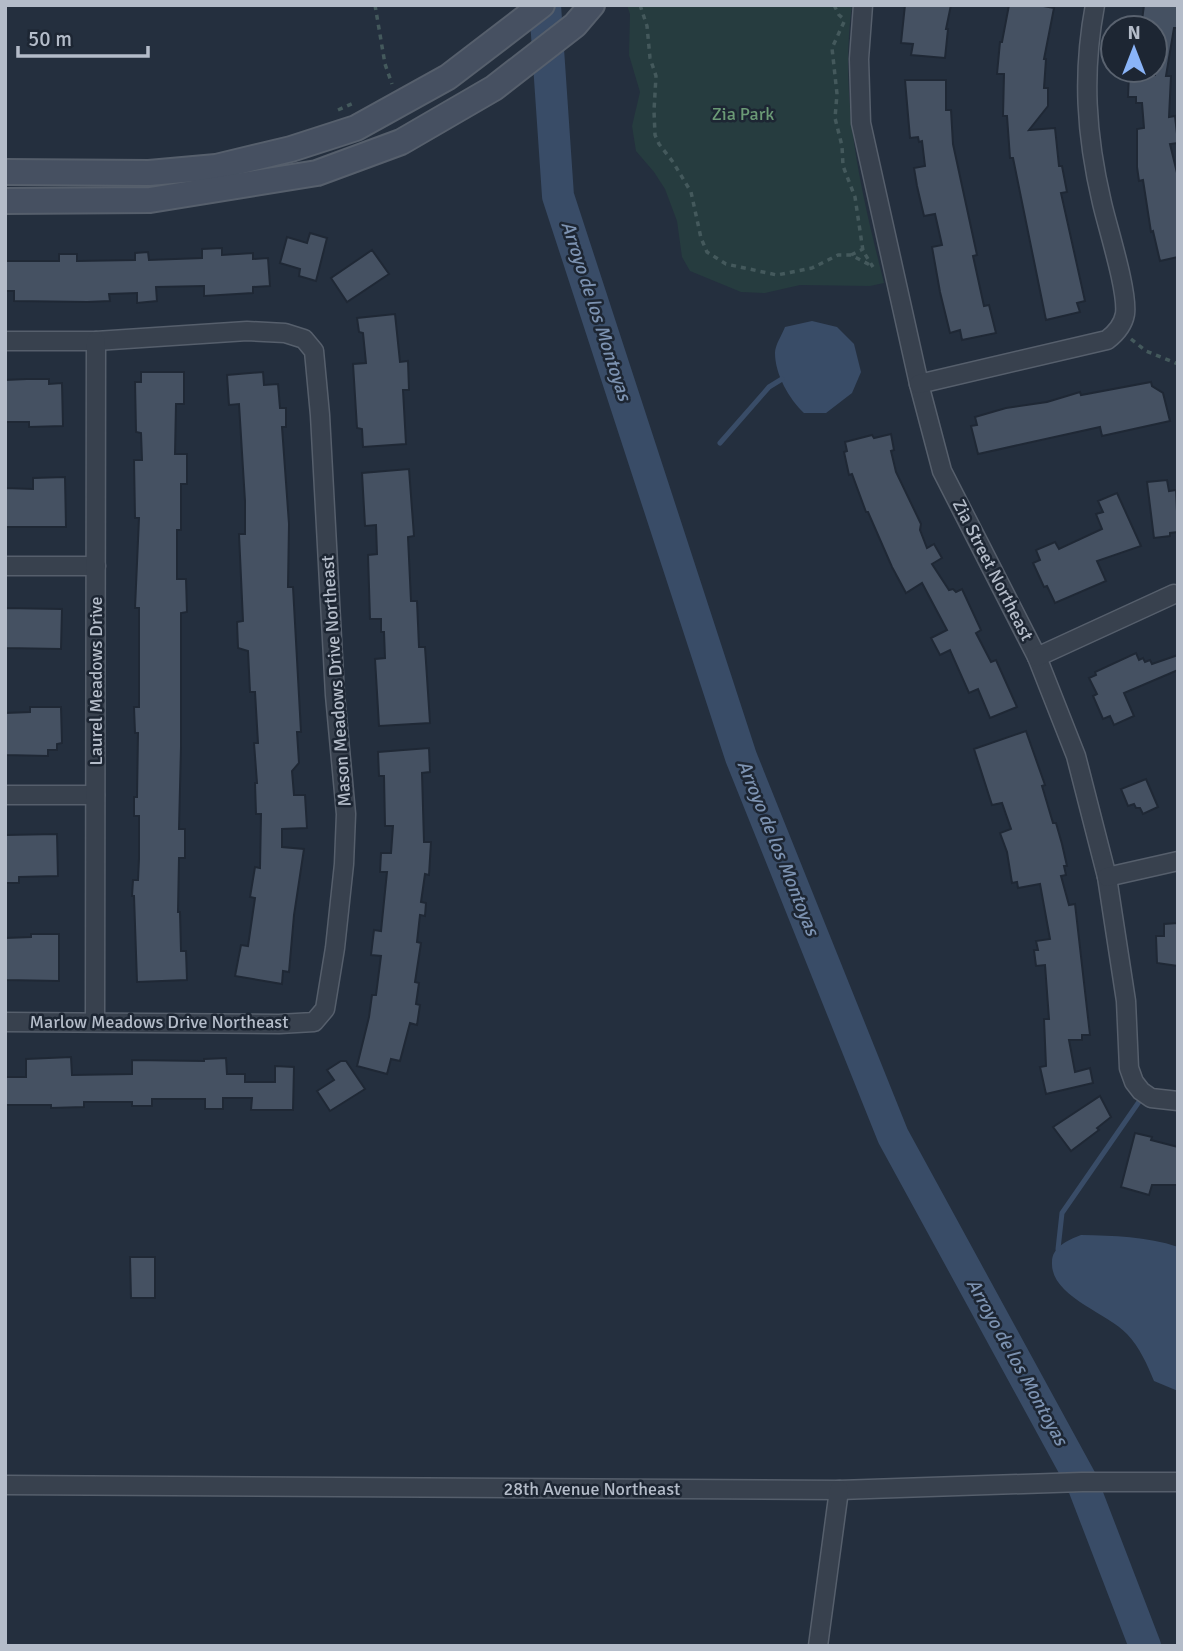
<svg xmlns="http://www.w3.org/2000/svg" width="1183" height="1651" font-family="Signika,sans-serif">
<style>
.green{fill:#263c3f}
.water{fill:#394c67}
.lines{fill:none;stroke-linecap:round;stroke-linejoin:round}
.stream{stroke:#394c67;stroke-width:5}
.river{stroke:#394c67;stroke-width:32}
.building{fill:#455162;stroke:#1f2835;stroke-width:2}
.street-casing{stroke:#565f6c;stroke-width:21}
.secondary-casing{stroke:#565f6c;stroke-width:28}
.path{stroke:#44595c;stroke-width:3.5;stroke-dasharray:5 5;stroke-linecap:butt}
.street{stroke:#38414e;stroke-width:18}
.secondary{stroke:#465061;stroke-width:24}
.labels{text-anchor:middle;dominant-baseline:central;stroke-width:5;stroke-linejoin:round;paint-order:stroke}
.park-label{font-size:18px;fill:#6b9a76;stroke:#1d2633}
.street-label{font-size:18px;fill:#b4bcc9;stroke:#1d2633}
.water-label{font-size:19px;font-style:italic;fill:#7c92b1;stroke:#1d2633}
</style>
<rect width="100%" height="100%" fill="#242f3e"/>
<path class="green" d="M627,5H852C839,101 861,191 884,283L870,286L800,285L765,293L741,292L690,271L682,257L677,221L665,189L654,172L636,151L632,126L640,92L629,55L630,14Z"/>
<g class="water">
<path d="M812,321L837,327L854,344L861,372L852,393L826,413H804C789,399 775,374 775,353C775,345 782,335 785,327Z"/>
<path d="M1081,1235C1114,1236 1146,1236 1178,1247V1391L1154,1381C1147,1364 1140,1348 1127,1334C1106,1312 1050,1296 1052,1262C1052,1247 1068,1240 1081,1235Z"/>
</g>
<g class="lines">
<g class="stream">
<polyline points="720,443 769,387 782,379"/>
<polyline points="1058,1249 1062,1213 1143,1096"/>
</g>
<polyline class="river" points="545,5 558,196 741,757 893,1136 1082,1482 1145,1646"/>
</g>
<g class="building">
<polygon points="905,5 951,5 946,29 948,29 945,58 911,55 913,44 901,43"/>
<polygon points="1009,5 1038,5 1054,8 1044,59 1046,59 1044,88 1048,88 1048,106 1029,130 1055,128 1059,166 1062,166 1067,192 1061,193 1085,301 1077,303 1080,312 1046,320 1013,158 1010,158 1007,116 1003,116 1004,74 997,74 1000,42 1002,42"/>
<polygon points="1144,5 1178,5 1178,28 1174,28 1166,76 1171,76 1169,117 1175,116 1178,143 1170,144 1178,177 1178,257 1160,261 1153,231 1151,232 1143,180 1139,181 1137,167 1137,129 1144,128 1142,103 1136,103 1136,97 1128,97 1129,73 1155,75 1155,28 1141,28"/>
<polygon points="905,80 946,80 946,110 951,110 953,144 977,255 973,256 984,306 989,305 996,333 962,340 960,330 950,333 940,292 932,247 942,245 935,214 924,216 917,186 914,168 925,166 922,141 919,142 918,137 910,138"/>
<polygon points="310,233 327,238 316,281 299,276 300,269 280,263 287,237 307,243"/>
<polygon points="222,248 222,255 253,253 253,259 268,258 270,286 253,287 253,293 204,296 204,286 156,287 157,301 137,303 137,293 109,294 110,301 87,302 14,301 14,291 5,291 5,261 59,261 59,254 77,254 77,261 135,260 135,253 148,252 149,260 202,258 202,249"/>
<polygon points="372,250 389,274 347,302 331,278"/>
<polygon points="395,314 400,362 408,361 409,390 403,390 406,444 363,447 362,429 357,428 353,364 366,363 363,333 359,332 357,318"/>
<polygon points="141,372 184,372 184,404 176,404 175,454 187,454 187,484 181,484 181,530 177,530 177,579 186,579 187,612 181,613 181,747 179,829 185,829 185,858 179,858 178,912 180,912 181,951 186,951 187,980 137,982 134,896 132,896 133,880 138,880 139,859 139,816 134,816 134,797 137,797 138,733 135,733 134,707 139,707 139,608 135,608 139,518 135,518 134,460 142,460 141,433 136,432 135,382 141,382"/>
<polygon points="263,372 264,385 278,384 280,408 286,408 286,427 282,427 289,524 288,587 293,587 301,732 297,732 299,763 292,771 294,795 305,795 307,828 282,829 282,847 304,849 294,915 289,972 283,971 282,984 235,976 241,945 248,946 255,898 250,897 255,867 260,868 261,814 256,814 255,783 257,783 254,743 258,743 255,692 250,692 248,651 238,648 237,622 243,621 239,534 245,534 245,501 239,404 229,405 227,375"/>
<polygon points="27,379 49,379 49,384 62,383 63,426 29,427 29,422 5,422 5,380"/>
<polygon points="1151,382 1152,386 1163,393 1170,421 1102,436 1100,427 978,454 971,426 977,425 975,417 1006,408 1047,402 1080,392 1081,395"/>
<polygon points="891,434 894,450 891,451 896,472 921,524 920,530 927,548 934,544 942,558 932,564 949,590 953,589 956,592 962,589 981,630 976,633 991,662 996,660 1017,707 990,718 978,689 969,693 950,650 940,655 931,638 947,630 922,583 906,593 892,567 868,512 866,512 852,474 849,475 844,452 847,451 845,442 872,435 874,438"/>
<polygon points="409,469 414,536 408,537 411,601 417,601 419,647 425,647 430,723 379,726 375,659 385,658 384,632 381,632 381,619 370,619 368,555 377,554 376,525 365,526 362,473"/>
<polygon points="65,477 66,527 5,527 5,488 33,489 33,478"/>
<polygon points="1167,480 1169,491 1176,490 1178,532 1170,533 1170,536 1154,538 1147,482"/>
<polygon points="1117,493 1141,546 1097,561 1106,581 1055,603 1047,586 1044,587 1033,563 1040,560 1036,550 1055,542 1059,549 1102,529 1096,514 1103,512 1098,501"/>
<polygon points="5,608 62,609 61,649 5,648"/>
<polygon points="1136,653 1139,660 1143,658 1145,662 1150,660 1152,664 1178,655 1178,670 1124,693 1134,716 1114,725 1110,716 1103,719 1093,696 1097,694 1089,678 1096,675 1095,672"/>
<polygon points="30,707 61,707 62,743 57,744 57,750 48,750 48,756 5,755 5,713 30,712"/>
<polygon points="1026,731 1045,785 1042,786 1053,823 1056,823 1062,844 1067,866 1064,866 1066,875 1061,876 1069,905 1075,904 1090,1035 1082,1035 1082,1040 1069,1040 1075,1072 1090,1068 1093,1083 1046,1094 1040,1067 1046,1066 1044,1019 1049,1019 1045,965 1036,966 1034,950 1038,950 1036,941 1050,939 1040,884 1018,888 1017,882 1012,883 1007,852 1000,833 1011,829 1002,803 992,805 974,749"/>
<polygon points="429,748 430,772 422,773 424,842 431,842 429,875 425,874 421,902 426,903 425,916 420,915 417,942 421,943 415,982 419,983 416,1004 420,1005 417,1025 410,1023 400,1061 391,1059 387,1074 357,1066 369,1017 372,995 376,995 381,956 371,955 374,930 381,931 387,872 380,872 381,853 391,853 393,826 385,826 384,776 379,776 378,752"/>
<polygon points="1146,779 1158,807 1143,814 1140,808 1136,808 1134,804 1128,806 1121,789"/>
<polygon points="57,834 58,876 19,877 19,883 5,883 5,835"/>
<polygon points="1178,923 1178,966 1157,963 1156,936 1164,936 1164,924"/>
<polygon points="31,934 59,934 59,981 5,980 5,938 31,937"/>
<polygon points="71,1057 72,1075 132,1074 132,1060 204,1061 204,1059 226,1058 227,1074 245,1074 245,1082 275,1082 275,1066 294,1067 293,1110 251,1110 252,1098 223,1098 223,1109 205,1109 205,1099 152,1099 152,1106 132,1106 132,1102 84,1102 84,1107 51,1108 51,1105 5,1105 5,1077 26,1077 26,1059"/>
<polygon points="341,1061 346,1061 365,1089 330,1111 317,1091 334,1080 327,1070"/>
<polygon points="1100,1096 1111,1117 1097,1128 1099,1130 1071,1151 1053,1127"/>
<polygon points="1135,1133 1152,1137 1151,1140 1178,1147 1178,1185 1152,1185 1149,1195 1121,1187"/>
<polygon points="130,1257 155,1257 155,1298 131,1298"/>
</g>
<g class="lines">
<g class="street-casing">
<g id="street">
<polyline points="863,5 859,59 861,123 919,384 942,471 1037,657 1076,756 1107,877 1126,1001 1129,1068 1134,1082 1141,1091 1151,1098 1178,1101"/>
<polyline points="5,341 96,341 247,331 285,333 304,339 314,351 320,415 335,695 346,814 344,864 335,948 325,1009 314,1022 279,1024 5,1022"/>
<path d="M919,384L1107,340C1115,334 1123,325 1125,314C1128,291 1108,229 1102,203C1086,135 1082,74 1095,5"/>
<polyline points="5,566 96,566"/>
<polyline points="1037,657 1174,594"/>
<polyline points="5,795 95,795"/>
<polyline points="1107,877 1178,861"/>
<polyline points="95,1022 96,341"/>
<polyline points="5,1485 839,1490 1082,1482 1178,1482"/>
<polyline points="818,1646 839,1490"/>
</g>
</g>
<g class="secondary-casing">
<g id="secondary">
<polyline points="5,172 149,173 216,167 291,149 356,128 448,77 542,5"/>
<polyline points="5,201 150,200 317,173 401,142 494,88 575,25 592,5"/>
</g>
</g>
<g class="path">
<polyline points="375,5 385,64 392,84"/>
<polyline points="640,5 647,26 650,58 656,76 654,111 655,135 659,144 673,162 691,192 701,238 707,252 726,264 777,275 812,268 838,255 851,255 872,266"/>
<polyline points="834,5 839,15 845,20"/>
<polyline points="844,22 832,48 837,94 835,118 842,146 843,166 855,197 863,251 873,267"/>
<polyline points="338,110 356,102"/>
<polyline points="851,255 863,249"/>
<polyline points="1131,339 1146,351 1178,364"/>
</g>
<use href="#street" class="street"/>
<use href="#secondary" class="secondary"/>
</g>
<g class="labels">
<g class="park-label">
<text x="743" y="114">Zia Park</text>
</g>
<g class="street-label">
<text transform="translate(993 570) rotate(63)">Zia Street Northeast</text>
<text transform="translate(96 681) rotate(-90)">Laurel Meadows Drive</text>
<text transform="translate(336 681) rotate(-94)">Mason Meadows Drive Northeast</text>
<text x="159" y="1022">Marlow Meadows Drive Northeast</text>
<text x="592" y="1489">28th Avenue Northeast</text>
</g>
<g class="water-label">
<text transform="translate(596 311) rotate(72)">Arroyo de los Montoyas</text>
<text transform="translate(778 848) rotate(68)">Arroyo de los Montoyas</text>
<text transform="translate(1017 1362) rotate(61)">Arroyo de los Montoyas</text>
</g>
</g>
<rect width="1183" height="1651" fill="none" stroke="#b4bcc9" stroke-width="14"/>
<g transform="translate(1134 49)"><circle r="33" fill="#1d2633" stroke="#59626f" stroke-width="2"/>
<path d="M0-5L12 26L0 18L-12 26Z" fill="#8ab4f8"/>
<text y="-10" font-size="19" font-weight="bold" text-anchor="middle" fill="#b4bcc9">N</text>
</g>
<path d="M18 46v10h130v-10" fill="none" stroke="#b4bcc9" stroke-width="3.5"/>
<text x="28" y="46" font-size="21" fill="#b4bcc9" stroke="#1d2633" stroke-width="5" paint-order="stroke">50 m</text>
</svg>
